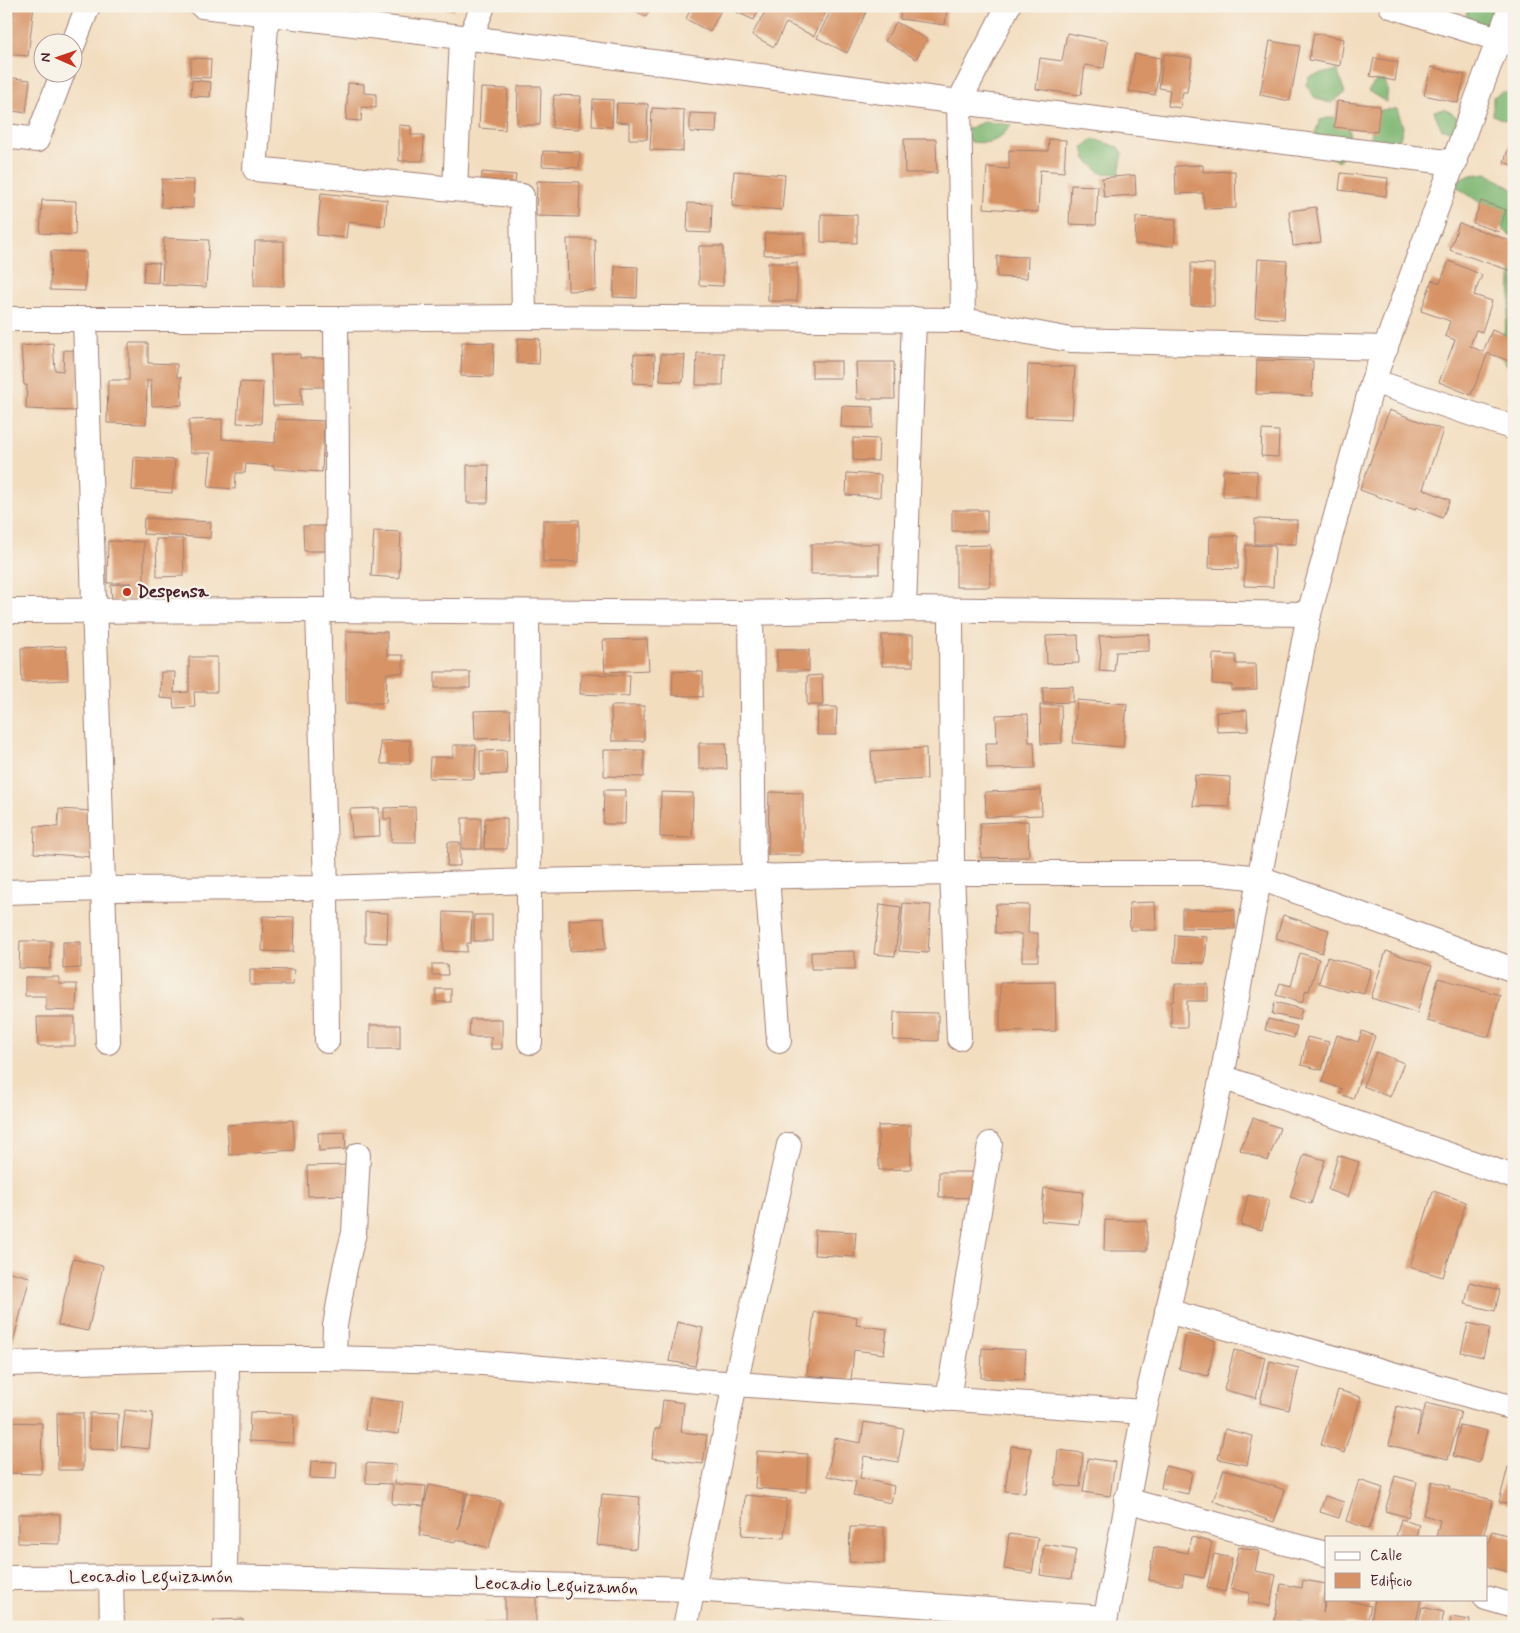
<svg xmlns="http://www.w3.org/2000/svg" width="1520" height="1633" font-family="Mynerve,sans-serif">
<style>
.forest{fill:#81b875;stroke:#666c50}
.building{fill:#d79365}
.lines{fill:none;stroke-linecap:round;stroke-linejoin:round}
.minor-casing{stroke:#9e7e75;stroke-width:26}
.minor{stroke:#fff;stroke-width:24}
.poi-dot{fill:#c8321e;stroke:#f7f3e8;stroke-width:2}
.labels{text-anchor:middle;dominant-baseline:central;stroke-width:4.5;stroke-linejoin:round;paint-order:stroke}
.poi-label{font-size:18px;font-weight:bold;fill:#4a1f2b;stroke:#f7f3e8;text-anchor:start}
.street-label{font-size:18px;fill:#4a1f2b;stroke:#f7f3e8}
</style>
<rect width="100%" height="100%" fill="#f7f3e8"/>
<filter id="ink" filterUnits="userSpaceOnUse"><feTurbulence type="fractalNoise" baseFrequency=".02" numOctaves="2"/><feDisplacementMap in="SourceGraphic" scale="10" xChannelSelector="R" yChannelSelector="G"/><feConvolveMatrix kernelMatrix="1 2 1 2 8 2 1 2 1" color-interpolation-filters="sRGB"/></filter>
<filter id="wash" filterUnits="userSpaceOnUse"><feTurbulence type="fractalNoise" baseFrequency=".0096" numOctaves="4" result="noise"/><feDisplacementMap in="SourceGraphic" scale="20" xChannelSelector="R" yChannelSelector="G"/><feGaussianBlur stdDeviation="1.12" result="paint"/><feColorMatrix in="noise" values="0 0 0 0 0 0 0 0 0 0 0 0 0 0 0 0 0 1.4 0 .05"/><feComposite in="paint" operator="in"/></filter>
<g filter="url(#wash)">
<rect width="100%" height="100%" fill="#f3ddbf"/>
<g class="forest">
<polygon points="1469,6 1498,6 1483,32 1464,22"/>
<polygon points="1337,70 1345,93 1331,103 1316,99 1306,85 1309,77"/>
<polygon points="1376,81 1385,81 1388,90 1386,102 1368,91"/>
<polygon points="1502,92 1514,93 1513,123 1501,119 1493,115 1493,97"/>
<path d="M1397,109L1403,127L1398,147L1372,148C1367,131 1373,124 1381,110Z"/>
<polygon points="1445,109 1457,117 1462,131 1449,131 1441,128 1434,111"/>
<polygon points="1332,117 1348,120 1350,143 1339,161 1324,155 1312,141 1320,120"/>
<path d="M983,122L1012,125C996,142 994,144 971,142L963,131Z"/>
<polygon points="1093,139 1118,147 1123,153 1119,174 1101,173 1086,159 1083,147"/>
<polygon points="1487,173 1514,190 1514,236 1508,234 1482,204 1451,183 1471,175"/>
<polygon points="1514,250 1514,372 1500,357 1500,350 1510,306 1512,252"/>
</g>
<g id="blocks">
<g class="building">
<polygon points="14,6 34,6 28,56 6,54 6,23 12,23"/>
<polygon points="435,6 455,6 454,11"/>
<polygon points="624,6 651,6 646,17"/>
<polygon points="692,6 723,6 710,32 686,19"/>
<polygon points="739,6 760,6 754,20 736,12"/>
<polygon points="768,6 784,6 790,10 792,6 829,6 814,36 786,23 774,47 752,35"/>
<polygon points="833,6 869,6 847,53 817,38"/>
<polygon points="901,6 923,6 947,9 945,25 900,19"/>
<polygon points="896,22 927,39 916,59 885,41"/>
<polygon points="1067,33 1108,41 1104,68 1085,65 1081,95 1036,89 1040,58 1062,61"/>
<polygon points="1314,33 1344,39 1340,66 1309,60"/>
<polygon points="1270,41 1300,46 1290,101 1260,95"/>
<polygon points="1135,54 1161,58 1155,95 1129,91"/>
<polygon points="1164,54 1192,58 1187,92 1183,92 1180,108 1168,106 1170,90 1159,88"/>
<polygon points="191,58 211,59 210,78 190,77"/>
<polygon points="1374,58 1398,62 1395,81 1370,76"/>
<polygon points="1431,67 1465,75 1458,103 1424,95"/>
<polygon points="6,77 30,80 26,113 6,110"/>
<polygon points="192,80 211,82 210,97 191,96"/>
<polygon points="348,83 364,84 364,93 376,94 376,108 362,107 361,121 346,120"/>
<polygon points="518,86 541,86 540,125 517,125"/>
<polygon points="481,88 508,89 505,130 479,128"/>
<polygon points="554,95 581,96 579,129 552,128"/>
<polygon points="593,99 613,100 612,127 592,126"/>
<polygon points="1337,101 1380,106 1377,132 1334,127"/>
<polygon points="617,103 648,104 647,139 629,139 629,123 616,122"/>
<polygon points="652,108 684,110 683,151 650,150"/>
<polygon points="690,113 717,114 716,133 690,132"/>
<polygon points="399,125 411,126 411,135 424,135 423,161 399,161"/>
<polygon points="1513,134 1514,134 1514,166 1504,162"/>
<polygon points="904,139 936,139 937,173 905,173"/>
<polygon points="1049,139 1066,140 1064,172 1040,170 1038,212 984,208 987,167 1009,169 1009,150 1048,151"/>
<polygon points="543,151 580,152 579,168 542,166"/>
<polygon points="1203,165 1203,172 1235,171 1236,208 1204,209 1203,193 1176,194 1175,166"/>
<polygon points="734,171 785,175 782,210 732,206"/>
<polygon points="482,172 516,175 514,190 481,187"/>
<polygon points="1341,173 1388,178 1386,196 1339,190"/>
<polygon points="1135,175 1136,195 1104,197 1102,178"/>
<polygon points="162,179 194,180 193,208 161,207"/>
<polygon points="537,181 580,182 579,217 536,216"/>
<polygon points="1071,185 1098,186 1096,225 1069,224"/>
<polygon points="321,193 387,200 385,226 348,222 346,238 317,235"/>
<polygon points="42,200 76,201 75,235 40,233"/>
<polygon points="1481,201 1506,210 1499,232 1473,223"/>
<polygon points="688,203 712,204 711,233 687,232"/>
<polygon points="1316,207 1321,242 1293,246 1289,211"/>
<polygon points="821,214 857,215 857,243 821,242"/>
<polygon points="1136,217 1176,219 1174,246 1135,244"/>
<polygon points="1459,223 1514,242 1514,272 1450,250"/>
<polygon points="765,233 804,233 804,255 764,255"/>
<polygon points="164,238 209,240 206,287 162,285"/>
<polygon points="567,239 595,239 596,290 568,291"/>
<polygon points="255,241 284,241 284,286 254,286"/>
<polygon points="699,246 723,246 723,286 699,285"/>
<polygon points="51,251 86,252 85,291 50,290"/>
<polygon points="997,256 1028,257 1027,278 997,277"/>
<polygon points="1258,259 1287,261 1284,319 1255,317"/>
<polygon points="1449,261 1482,275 1474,295 1492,301 1482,332 1476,330 1470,346 1483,352 1492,330 1514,339 1514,363 1488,353 1471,395 1439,382 1455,340 1445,336 1450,321 1421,311 1432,280 1440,283"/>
<polygon points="145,262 159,263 158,283 143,282"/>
<rect x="768" y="263" width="29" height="38"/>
<polygon points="1191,263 1214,264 1214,306 1191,305"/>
<polygon points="615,266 638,267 637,298 613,297"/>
<polygon points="518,338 540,339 539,364 517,363"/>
<polygon points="462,342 494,343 493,377 461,376"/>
<polygon points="53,343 55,370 63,371 64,350 88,351 76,390 76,411 26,409 27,385 24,385 21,346"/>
<polygon points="129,343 148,343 148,363 177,364 177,377 181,377 182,405 152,406 151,380 147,380 146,424 107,423 108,380 129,380"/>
<polygon points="697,353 724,353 723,385 696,385"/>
<polygon points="300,354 300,358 326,358 327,387 301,387 302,405 273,406 271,355"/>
<polygon points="634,354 655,355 654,384 633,383"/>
<polygon points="661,354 685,355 683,382 660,381"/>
<polygon points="1257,360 1313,361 1312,396 1256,394"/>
<rect x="812" y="361" width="29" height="17"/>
<polygon points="856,362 894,362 895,399 857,399"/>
<polygon points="1028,365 1075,367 1072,419 1026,417"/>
<polygon points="240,382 263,383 261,424 237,423"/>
<polygon points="1514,386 1514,404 1508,401"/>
<polygon points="842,406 873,407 873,428 841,427"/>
<polygon points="1389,410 1443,430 1423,489 1450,500 1442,518 1416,507 1415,510 1360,490"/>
<polygon points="222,419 222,439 275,443 276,419 324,421 322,472 274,469 274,466 246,464 245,473 236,473 235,489 208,487 211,453 190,453 189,420"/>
<polygon points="1262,430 1279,431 1278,457 1261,456"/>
<polygon points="853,438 879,439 878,461 853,460"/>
<polygon points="134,457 175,460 172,493 132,490"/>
<polygon points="467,465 489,465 488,503 467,503"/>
<polygon points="1223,470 1257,471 1257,497 1223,497"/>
<polygon points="847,473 881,475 880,497 846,495"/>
<rect x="952" y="510" width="35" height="21"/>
<polygon points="144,518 211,522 210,538 143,534"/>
<polygon points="1255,519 1297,520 1296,544 1255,544"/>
<rect x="543" y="520" width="36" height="42"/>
<polygon points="303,526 332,526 332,551 304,551"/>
<polygon points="374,531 401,532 399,578 371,576"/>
<polygon points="1210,536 1238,536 1238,569 1209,568"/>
<polygon points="156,539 183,539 184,576 157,577"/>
<polygon points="108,541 144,542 144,600 112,601 111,585 132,583 107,583"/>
<rect x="811" y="544" width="68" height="30"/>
<polygon points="990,545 990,587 956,587 956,546"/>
<polygon points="1246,545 1275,546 1273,587 1244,586"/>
<polygon points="346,631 387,632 387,655 403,655 403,673 387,673 386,703 346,703"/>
<polygon points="1149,634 1149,651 1116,652 1114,672 1099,671 1101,653 1099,636"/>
<rect x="882" y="635" width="31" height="31"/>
<polygon points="1078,635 1079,663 1047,664 1046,636"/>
<polygon points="647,639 649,670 605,672 603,640"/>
<polygon points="66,646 68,680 22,682 21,648"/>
<rect x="777" y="650" width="32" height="21"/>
<polygon points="1213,654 1236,655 1236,664 1256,664 1257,690 1232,690 1232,685 1212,684"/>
<polygon points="189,657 217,657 217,692 194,692 195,707 174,708 173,699 160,698 161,672 175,672 174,693 189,692"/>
<polygon points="673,671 703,672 703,697 672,695"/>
<rect x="435" y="672" width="35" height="16"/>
<polygon points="581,674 630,675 629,696 580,694"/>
<polygon points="822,675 823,705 807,705 807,676"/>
<polygon points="1073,686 1073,702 1043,703 1043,687"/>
<polygon points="1077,700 1127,704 1123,747 1073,743"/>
<polygon points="1040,705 1061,705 1062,743 1041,744"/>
<polygon points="611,706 644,706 644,741 612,741"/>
<polygon points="818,707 837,707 836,735 817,735"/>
<polygon points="510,710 511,738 475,739 474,711"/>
<polygon points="1247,710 1248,731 1217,732 1216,712"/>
<polygon points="1028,714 1029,742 1034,742 1035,768 987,769 986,743 997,743 996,715"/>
<polygon points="410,740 410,764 381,764 380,741"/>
<polygon points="699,743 726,743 727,769 699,769"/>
<polygon points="453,745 476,745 474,779 429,778 430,757 453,757"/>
<polygon points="926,748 927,779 873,782 871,751"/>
<polygon points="506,750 507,774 480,775 480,751"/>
<polygon points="604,750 644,750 644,777 604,776"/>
<polygon points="1195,775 1230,777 1229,807 1193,806"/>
<polygon points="604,790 626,790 625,824 603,824"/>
<polygon points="1041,790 1042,815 986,817 985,792"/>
<polygon points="661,792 693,793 692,838 660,837"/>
<polygon points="769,792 803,793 803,855 768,855"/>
<polygon points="415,807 416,842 391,842 391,819 384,819 384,808"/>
<polygon points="379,808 380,836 352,837 350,809"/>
<polygon points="59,809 93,811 93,857 34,853 35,826 58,827"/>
<rect x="462" y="818" width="19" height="31"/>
<polygon points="485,818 507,818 507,849 484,849"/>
<polygon points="1028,821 1029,857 981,858 980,823"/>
<polygon points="448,842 460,842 460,866 447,866"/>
<polygon points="1155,902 1156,930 1130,930 1129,903"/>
<polygon points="903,903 931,905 928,953 899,951"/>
<polygon points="880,904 901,907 895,956 874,954"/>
<polygon points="996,904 1029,905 1028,933 1038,933 1038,961 1022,961 1022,934 995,933"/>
<polygon points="1182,909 1235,910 1235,929 1182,928"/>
<polygon points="365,912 388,913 387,943 365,942"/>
<polygon points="444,912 472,913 471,943 467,943 467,952 443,951"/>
<rect x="474" y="915" width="18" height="26"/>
<polygon points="1283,915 1329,930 1322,953 1276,938"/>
<polygon points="263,916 294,917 293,952 262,951"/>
<polygon points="604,918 606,949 570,951 569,920"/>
<polygon points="1175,935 1207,937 1205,963 1174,962"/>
<polygon points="20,941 51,941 50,969 19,968"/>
<polygon points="63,942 81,942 81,968 63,969"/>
<polygon points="855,951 855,969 811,969 811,952"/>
<polygon points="1386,951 1432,966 1417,1013 1371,998"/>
<polygon points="1300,953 1319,959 1309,991 1306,990 1302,1003 1276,995 1280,983 1291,986"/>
<polygon points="1327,957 1371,969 1364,994 1349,990 1348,992 1319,983"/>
<polygon points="432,964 447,964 448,975 432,975"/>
<polygon points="250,969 294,970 293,985 250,985"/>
<polygon points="25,977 59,977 59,984 77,984 76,1011 46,1010 46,996 25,996"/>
<polygon points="1438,978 1500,995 1489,1037 1427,1021"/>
<polygon points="1055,982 1056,1031 1000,1032 1000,983"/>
<polygon points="1175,984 1208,984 1208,1001 1187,1001 1187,1027 1171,1027 1171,1001 1174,1001"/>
<rect x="436" y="989" width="15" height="13"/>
<polygon points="1275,1002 1302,1009 1299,1020 1272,1014"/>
<polygon points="894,1012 938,1013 938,1041 893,1040"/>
<polygon points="37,1017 75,1017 75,1046 38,1046"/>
<polygon points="470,1019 502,1019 502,1049 491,1049 491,1037 469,1037"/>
<polygon points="1268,1019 1297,1026 1294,1038 1265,1030"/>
<rect x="370" y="1025" width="30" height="24"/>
<polygon points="1362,1031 1375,1036 1353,1099 1340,1094 1342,1089 1322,1082 1337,1035 1358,1042"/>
<polygon points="1307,1037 1329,1042 1322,1070 1301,1065"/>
<polygon points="1376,1052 1404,1063 1390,1097 1363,1086"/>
<polygon points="1253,1118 1280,1128 1268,1161 1240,1150"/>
<polygon points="293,1120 295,1150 229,1155 227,1125"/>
<polygon points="911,1125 911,1169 879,1170 878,1126"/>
<polygon points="345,1132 346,1149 319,1151 318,1133"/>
<polygon points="1304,1154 1325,1160 1311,1204 1290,1197"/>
<polygon points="1338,1155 1359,1162 1348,1197 1328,1190"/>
<polygon points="350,1165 351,1195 308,1196 307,1166"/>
<polygon points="939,1172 974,1172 974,1198 939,1197"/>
<polygon points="1044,1188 1083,1192 1079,1224 1041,1221"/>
<polygon points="1433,1191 1466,1202 1443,1277 1410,1267"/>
<polygon points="1248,1195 1269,1200 1262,1230 1241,1225"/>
<polygon points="1105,1220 1147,1221 1147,1251 1104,1251"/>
<polygon points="815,1230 856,1232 854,1257 814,1255"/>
<polygon points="73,1259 103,1266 88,1331 58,1325"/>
<polygon points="6,1271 30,1277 13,1342 6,1341"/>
<polygon points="1470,1282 1500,1290 1495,1311 1465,1304"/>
<polygon points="814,1312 857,1317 856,1325 887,1329 884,1354 854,1350 851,1380 807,1375"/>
<polygon points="677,1322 703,1328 695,1366 669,1361"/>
<polygon points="1468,1323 1490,1328 1483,1357 1461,1352"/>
<polygon points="1186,1334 1215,1340 1208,1376 1179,1369"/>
<polygon points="982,1348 1026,1350 1024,1380 981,1378"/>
<polygon points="1234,1350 1265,1357 1256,1398 1224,1390"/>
<polygon points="1270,1361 1299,1368 1289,1410 1260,1403"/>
<polygon points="1338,1390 1361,1397 1344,1453 1321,1445"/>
<polygon points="369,1398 403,1402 399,1434 365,1430"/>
<polygon points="663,1400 684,1403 681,1432 707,1435 703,1464 652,1458 655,1429 660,1429"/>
<polygon points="1426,1403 1461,1412 1448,1459 1389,1445 1397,1406 1421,1412 1417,1436"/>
<polygon points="125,1410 153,1413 149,1449 121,1446"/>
<polygon points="250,1412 294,1414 293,1443 249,1441"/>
<polygon points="57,1413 83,1413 83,1470 58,1470"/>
<polygon points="90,1413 118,1414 117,1450 89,1449"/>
<polygon points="8,1422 42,1423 41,1474 6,1473"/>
<polygon points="864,1422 904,1429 898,1462 864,1456 860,1478 894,1486 891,1503 853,1495 856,1482 827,1476 835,1438 861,1443"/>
<polygon points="1460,1425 1487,1431 1479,1463 1453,1456"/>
<polygon points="1225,1429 1253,1436 1247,1465 1218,1459"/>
<polygon points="1011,1446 1031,1448 1025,1493 1005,1491"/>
<polygon points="1058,1450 1083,1453 1080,1487 1055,1485"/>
<polygon points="757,1451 808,1454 806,1492 755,1488"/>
<polygon points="1088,1458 1115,1462 1110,1496 1083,1492"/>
<polygon points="311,1461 337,1462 336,1479 310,1478"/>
<polygon points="366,1463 396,1465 395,1484 426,1486 424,1506 429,1485 465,1492 458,1529 467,1493 501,1501 489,1548 456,1539 455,1542 419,1535 424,1506 392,1504 393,1484 366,1483"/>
<polygon points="1165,1466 1192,1472 1188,1494 1161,1488"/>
<polygon points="1508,1467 1514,1468 1514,1497 1512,1505 1499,1502"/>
<polygon points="1224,1469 1285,1490 1274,1522 1213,1501"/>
<polygon points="1395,1476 1417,1482 1408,1517 1385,1511"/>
<polygon points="1359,1480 1383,1488 1369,1529 1346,1521"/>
<polygon points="1432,1481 1450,1486 1449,1489 1493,1500 1483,1537 1436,1537 1440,1520 1423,1515"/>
<polygon points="602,1494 640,1497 636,1549 597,1545"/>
<polygon points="745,1495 787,1499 784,1538 742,1535"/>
<polygon points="1325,1496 1344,1502 1339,1518 1320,1512"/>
<polygon points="18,1514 60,1514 60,1544 18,1543"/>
<polygon points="1401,1519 1419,1524 1416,1537 1396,1537"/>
<polygon points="850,1527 884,1527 884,1563 849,1562"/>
<polygon points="1492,1531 1514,1537 1514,1554 1509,1572 1486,1566 1486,1550"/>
<polygon points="1009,1534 1038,1538 1032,1573 1004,1569"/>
<polygon points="1191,1537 1212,1542 1204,1578 1184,1574 1182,1586 1149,1580 1154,1547 1188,1553"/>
<polygon points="1044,1544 1076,1549 1071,1579 1040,1575"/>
<polygon points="1239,1547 1259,1551 1255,1571 1276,1575 1270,1606 1248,1602 1250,1593 1230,1589"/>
<polygon points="1214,1554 1232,1558 1225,1592 1207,1588"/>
<polygon points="1303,1580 1326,1584 1323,1613 1326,1599 1350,1599 1349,1601 1371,1606 1366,1627 1345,1623 1344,1627 1320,1627 1321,1625 1296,1620 1295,1627 1273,1627 1281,1584 1302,1588"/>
<polygon points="505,1596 536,1596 536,1627 484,1627 484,1622 505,1622"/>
<polygon points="1375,1599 1421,1599 1415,1627 1370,1627"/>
<polygon points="1422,1607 1444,1612 1441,1627 1417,1627"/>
<polygon points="1451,1617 1470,1620 1469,1627 1449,1627"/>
<polygon points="243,1619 243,1627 214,1627 214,1620"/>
</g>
</g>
</g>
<g filter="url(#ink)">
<use href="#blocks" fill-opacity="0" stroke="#9e7e75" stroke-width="1"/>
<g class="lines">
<g class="minor-casing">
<g id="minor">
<polyline points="202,6 470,38 959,102 1455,163"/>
<polyline points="1391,6 1514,44"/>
<polyline points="267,14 255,169 522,196 524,317"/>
<polyline points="470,38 483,6"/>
<polyline points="72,47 88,6"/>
<polyline points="6,136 37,140 63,72"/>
<polyline points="455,189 462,37"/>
<polyline points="6,319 336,319 338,610"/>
<polyline points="85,319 108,1042"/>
<polyline points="336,319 524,317 963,320 1071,340 1386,348"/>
<polyline points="963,320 959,102 1008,6"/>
<polyline points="1373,381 1514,428"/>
<polyline points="904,609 914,319"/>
<polyline points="318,610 326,888 327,1041"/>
<polyline points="951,610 952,873 959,1038"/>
<polyline points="6,611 318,610 742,613 904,609 1309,614"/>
<polyline points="527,612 530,1042"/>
<polyline points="751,613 754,876"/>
<polyline points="767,876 779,1041"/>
<polyline points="6,892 103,889 326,888 529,881 952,873 1213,873 1260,878 1514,970"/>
<polyline points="1222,1077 1514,1177"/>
<polyline points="1167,1311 1514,1408"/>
<polyline points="334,1358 335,1326 345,1268 354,1233 358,1155"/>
<polyline points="6,1364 227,1358 324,1358 458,1361 735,1384 1144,1412"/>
<polyline points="948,1399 990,1144"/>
<polyline points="1126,1500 1326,1554"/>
<polyline points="111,1577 112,1627"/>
<polyline points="225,1577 227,1358"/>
<polyline points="6,1578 225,1577 692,1589 1105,1618"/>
<polyline points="1486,1598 1514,1606"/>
<polyline points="685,1627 735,1384 789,1145"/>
<polyline points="1104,1627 1144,1412 1222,1077 1309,614 1373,381 1511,6"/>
</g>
</g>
<use href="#minor" class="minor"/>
</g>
</g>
<circle class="poi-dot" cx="127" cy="592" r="5"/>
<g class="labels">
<g class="poi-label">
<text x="137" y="592">Despensa</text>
</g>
<g class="street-label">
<text x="151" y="1577">Leocadio Leguizamón</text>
<text transform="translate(556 1586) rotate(2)">Leocadio Leguizamón</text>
</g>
</g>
<rect width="1520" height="1633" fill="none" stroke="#f7f3e8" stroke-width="25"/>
<rect x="1325" y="1536" width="162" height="65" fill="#f7f3e8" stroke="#b29e9c"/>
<rect x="1335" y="1552" width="25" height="8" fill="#ffffff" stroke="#b29e9c"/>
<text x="1370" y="1560" font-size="15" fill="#4a1f2b">Calle</text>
<rect x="1335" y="1573" width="25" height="15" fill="#d79365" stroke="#b29e9c"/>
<text x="1370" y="1586" font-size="15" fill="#4a1f2b">Edificio</text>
<g transform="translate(58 58) rotate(272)"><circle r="24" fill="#f7f3e8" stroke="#b29e9c"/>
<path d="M0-4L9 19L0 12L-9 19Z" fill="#c8321e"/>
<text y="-8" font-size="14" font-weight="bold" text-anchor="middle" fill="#4a1f2b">N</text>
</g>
</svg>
